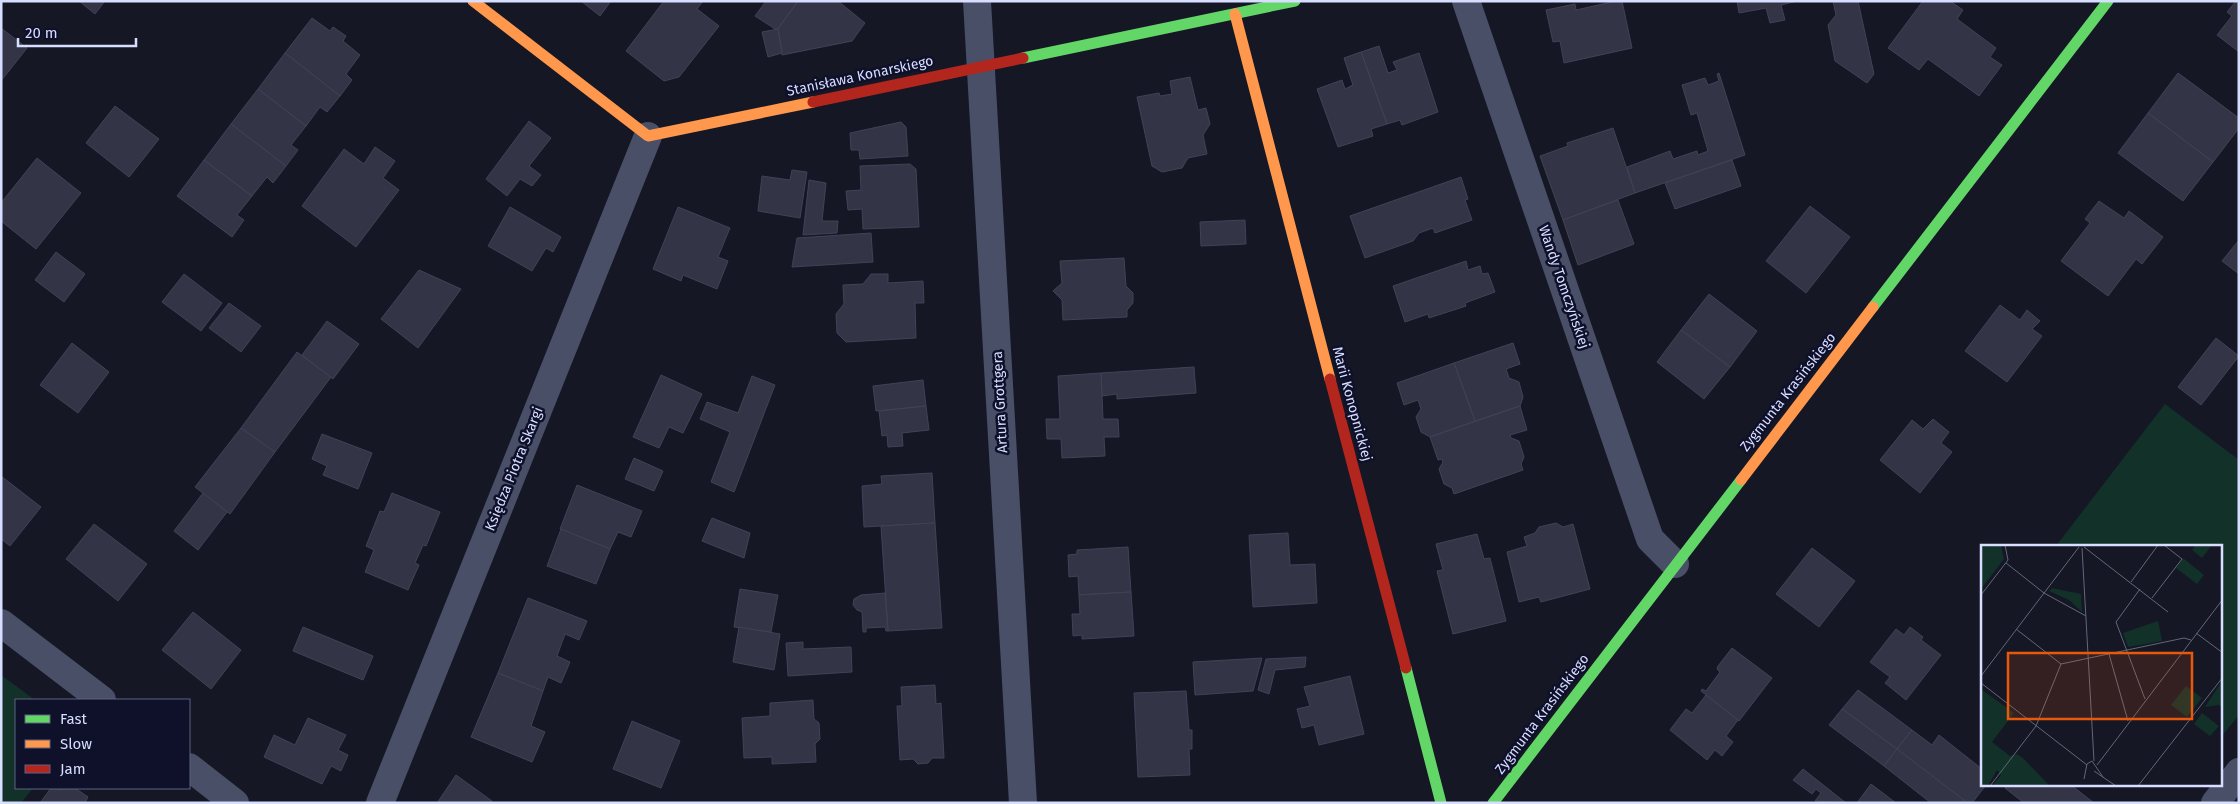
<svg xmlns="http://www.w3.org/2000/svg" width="2240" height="804" font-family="'Fira Sans',sans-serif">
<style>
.green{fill:#123129}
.building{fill:#333546;stroke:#404258}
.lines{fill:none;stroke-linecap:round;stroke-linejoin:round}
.street{stroke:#494f66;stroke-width:28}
.fast{stroke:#63d668;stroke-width:11}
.slow{stroke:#ff974d;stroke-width:11}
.jam{stroke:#b3261e;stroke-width:11}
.labels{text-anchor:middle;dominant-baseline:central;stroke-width:5;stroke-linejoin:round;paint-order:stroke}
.street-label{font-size:14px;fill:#d8deff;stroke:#0f112b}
.inset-road{fill:none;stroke:#63677c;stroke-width:1}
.view{fill:#e8590c;fill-opacity:0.15;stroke:#e8590c;stroke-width:2.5}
.inset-edge{fill:none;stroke:#d8deff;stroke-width:2.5}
</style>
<rect width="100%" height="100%" fill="#151725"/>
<g class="green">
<polygon points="2165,404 2239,460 2239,715 2221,737 2221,546 2056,546"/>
<polygon points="1,675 35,700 16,700 16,788 33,788 21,803 1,803"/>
</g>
<g class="building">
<polygon points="79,1 105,1 95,14"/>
<polygon points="581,1 611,1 600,16"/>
<polygon points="664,1 703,1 697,9 719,26 679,77 664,81 626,51"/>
<polygon points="766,1 798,1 778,29 775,29 755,16"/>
<polygon points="798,1 838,1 865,23 852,41 782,55 778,29"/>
<polygon points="1616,1 1622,1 1632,48 1564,63 1560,41 1553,42 1546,10 1575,4 1576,10"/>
<polygon points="1737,1 1797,1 1781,5 1785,20 1770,23 1766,8 1739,13"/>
<polygon points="1833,1 1858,1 1874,74 1867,83 1835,61 1828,25 1836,15"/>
<polygon points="1923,1 1950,1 1963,10 1957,19 1996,48 1990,57 2002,65 1979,96 1928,59 1919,70 1888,48"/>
<polygon points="2236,1 2239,1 2239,52 2217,35 2232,16 2227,12"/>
<polygon points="312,18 330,31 333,27 346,36 343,41 360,55 346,74 352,80 340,96 285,53"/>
<polygon points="1,28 27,48 1,81"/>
<polygon points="778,29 782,53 768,57 762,32"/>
<polygon points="1379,46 1388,73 1397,70 1393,62 1419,53 1438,112 1402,125 1400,120 1387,124 1361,52"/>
<polygon points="1361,52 1387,124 1371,129 1373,136 1338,147 1317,89 1342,80 1345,89 1353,85 1344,58"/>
<polygon points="285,53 340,96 327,112 320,107 306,126 258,89"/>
<polygon points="1719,73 1745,155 1635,193 1627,167 1670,151 1673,159 1697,151 1698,155 1708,151 1697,113 1691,115 1682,85 1705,78 1708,85 1719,81 1717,74"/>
<polygon points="2178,73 2239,118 2239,128 2213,162 2148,113"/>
<polygon points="1190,77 1198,110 1206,108 1210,124 1203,135 1207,154 1188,158 1182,168 1162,172 1152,166 1137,97 1159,93 1160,96 1172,94 1170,81"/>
<polygon points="258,89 306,126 291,145 298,150 286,166 231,124"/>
<polygon points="115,106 159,139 129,177 86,143"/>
<polygon points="2148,113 2213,162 2183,201 2118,153"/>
<polygon points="529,121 551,138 529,166 541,175 532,186 520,179 507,196 486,179"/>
<polygon points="901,122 906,127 908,156 860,159 859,150 851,150 850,133"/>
<polygon points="231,124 286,166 273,183 267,177 252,196 204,160"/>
<polygon points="1613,128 1635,193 1563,220 1540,156 1568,146 1567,143"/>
<polygon points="375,147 395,161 383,178 399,190 356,247 302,206 344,149 364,164"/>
<polygon points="37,158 81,193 36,249 1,221 1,203"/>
<polygon points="204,160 252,196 237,215 244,220 232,237 177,196"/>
<polygon points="1732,160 1741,186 1675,209 1665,183"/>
<polygon points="910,164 916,169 919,227 863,229 862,209 848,210 846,191 861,190 860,166"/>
<polygon points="792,170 807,172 800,218 758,211 762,176 790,180"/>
<polygon points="1461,177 1468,199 1465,200 1472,220 1435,233 1433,228 1419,233 1413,241 1365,258 1350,216"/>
<polygon points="809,180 826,183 822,221 838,221 837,233 803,235"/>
<polygon points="1618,200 1634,244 1578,265 1563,220"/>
<polygon points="2099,201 2124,218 2129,211 2163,237 2142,264 2136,259 2108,296 2061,261 2090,223 2085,219"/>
<polygon points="1810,206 1850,237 1806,293 1766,261"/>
<polygon points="510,207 561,237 553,252 546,248 532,271 488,246"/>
<polygon points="678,207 730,228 718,257 728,261 717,289 683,275 681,281 653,269"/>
<polygon points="1245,220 1246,244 1201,246 1200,222"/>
<polygon points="871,233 873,262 792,267 797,238"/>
<polygon points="2239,240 2239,274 2222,261"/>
<polygon points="56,252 85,274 64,302 35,280"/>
<polygon points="1124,258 1126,286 1133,293 1133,303 1127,310 1127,317 1063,320 1062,300 1053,291 1062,283 1060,261"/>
<polygon points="1466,261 1468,270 1480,266 1482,274 1488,273 1495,292 1465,303 1466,306 1429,318 1428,314 1405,322 1393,286"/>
<polygon points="419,270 461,289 418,348 381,319"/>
<polygon points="184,274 222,303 201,331 162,302"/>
<polygon points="871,274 888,274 888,283 923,281 924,303 915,303 916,338 846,342 837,333 836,314 844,304 843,285 863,284"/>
<polygon points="1709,294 1757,331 1730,367 1681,330"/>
<polygon points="229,303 261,326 241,352 209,328"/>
<polygon points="2000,305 2020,320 2027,310 2040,321 2032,329 2042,336 2007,382 1965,351"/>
<polygon points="327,321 359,344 333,379 302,355"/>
<polygon points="1681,330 1730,367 1704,399 1657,362"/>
<polygon points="2216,338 2239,356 2201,405 2178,387"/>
<polygon points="72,343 109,372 78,413 40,385"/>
<polygon points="1513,343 1520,364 1506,369 1509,378 1519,382 1523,397 1520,406 1475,421 1454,363"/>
<polygon points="297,352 331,377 275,452 241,428"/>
<polygon points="1454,363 1475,421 1430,437 1421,432 1416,417 1421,409 1418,400 1404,405 1397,383"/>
<polygon points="1194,367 1196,393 1117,399 1117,394 1102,396 1101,373"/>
<polygon points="1101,373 1103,419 1118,419 1119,437 1104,437 1105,456 1062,458 1061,439 1047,439 1046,419 1060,419 1058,376"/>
<polygon points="661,375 702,394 683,433 669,427 659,448 633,437"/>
<polygon points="752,376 775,385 734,492 711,482 730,432 700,419 707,402 738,413"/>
<polygon points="923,380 926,406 876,411 873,386"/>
<polygon points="926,406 929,430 902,433 903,446 888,447 887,435 882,436 879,411"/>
<polygon points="1520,406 1527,430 1510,435 1511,438 1519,441 1524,457 1521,464 1523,470 1454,494 1452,488 1444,484 1439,469 1443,462 1442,459 1438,460 1430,437"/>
<polygon points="1933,419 1949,432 1941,443 1952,452 1920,493 1880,460 1912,420 1923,429"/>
<polygon points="241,428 275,452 230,514 195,487"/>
<polygon points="322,434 372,453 358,489 323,475 327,466 312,459"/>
<polygon points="634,458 663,471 654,491 625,479"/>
<polygon points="932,473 935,523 864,527 862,486 882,484 881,476"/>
<polygon points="1,476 41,507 10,546 1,539"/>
<polygon points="577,485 642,511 631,537 618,532 610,549 560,529"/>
<polygon points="203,493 227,512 198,550 174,531"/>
<polygon points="392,493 440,512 426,546 423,545 415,563 419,565 408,590 365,572 374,550 366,546 380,511 384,512"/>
<polygon points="712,518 750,533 744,558 702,541"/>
<polygon points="935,523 942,628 888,631 881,526"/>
<polygon points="1556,523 1563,527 1573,524 1590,589 1541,602 1539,597 1519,602 1507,552 1527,546 1524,537 1535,533 1539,527"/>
<polygon points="94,524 147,564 118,601 66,559"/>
<polygon points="561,529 610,549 596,584 547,566"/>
<polygon points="1288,533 1290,565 1315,564 1317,603 1253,607 1249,535"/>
<polygon points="1477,534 1484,559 1490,558 1506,621 1453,634 1437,571 1443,570 1436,544"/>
<polygon points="1128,547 1131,592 1079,595 1078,576 1069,577 1068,555 1077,554 1077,550"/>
<polygon points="1812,548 1855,581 1819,627 1776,594"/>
<polygon points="740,589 778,595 771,632 734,627"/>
<polygon points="1131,592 1134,636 1082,639 1082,635 1073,636 1072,614 1080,614 1079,595"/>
<polygon points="885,593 888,631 886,631 885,627 866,628 866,632 863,632 862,612 857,610 853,605 854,599 861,595"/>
<polygon points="528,598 587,621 579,640 565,634 557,656 570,662 561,683 548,677 543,691 498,673"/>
<polygon points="193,612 241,650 211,689 162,650"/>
<polygon points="303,627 373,656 363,680 293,651"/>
<polygon points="739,627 780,634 774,670 733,662"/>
<polygon points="1910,627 1923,637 1921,640 1941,655 1906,700 1885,683 1890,677 1870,662 1896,629 1904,635"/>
<polygon points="803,642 803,649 851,647 852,672 788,676 786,643"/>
<polygon points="1732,648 1772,678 1739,721 1701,691 1702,689 1706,691 1720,672 1717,669 1718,666"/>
<polygon points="1306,657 1305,667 1275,670 1269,694 1258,690 1266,659"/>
<polygon points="1262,658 1253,691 1195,695 1193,662"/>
<polygon points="498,673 543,691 531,726 545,732 532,762 471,737"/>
<polygon points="1350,676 1364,734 1319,745 1314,725 1302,728 1297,709 1310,706 1304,687"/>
<polygon points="935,685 936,704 941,703 944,758 932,758 928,763 918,764 913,759 900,760 897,706 902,706 901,687"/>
<polygon points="1858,690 1912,730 1897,749 1842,709"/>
<polygon points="1186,691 1189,730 1192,730 1192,749 1189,749 1190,775 1138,777 1134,693"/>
<polygon points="1706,695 1738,720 1726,736 1733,742 1722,756 1715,750 1707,760 1670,730 1686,709 1692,713"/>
<polygon points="813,700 814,719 819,723 820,739 815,744 816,762 772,764 772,757 744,758 742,718 770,716 770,703"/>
<polygon points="1842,709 1897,749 1884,766 1829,725"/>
<polygon points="308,718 346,735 338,750 348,755 341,771 331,766 322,784 264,757 274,735 295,745"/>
<polygon points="632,721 680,741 661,788 613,769"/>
<polygon points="1912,730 1932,745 1939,735 1982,769 1982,785 1986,785 1972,803 1967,803 1897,749"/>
<polygon points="1897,749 1964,800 1962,803 1931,803 1884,766"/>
<polygon points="1803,769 1846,803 1815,801 1821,793 1816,789 1812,794 1793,780"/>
<polygon points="456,775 492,801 491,803 437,803"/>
<polygon points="1871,784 1896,803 1857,803"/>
<polygon points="2007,785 2071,785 2094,803 2024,803 2005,788"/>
<polygon points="51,788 61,790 63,788 75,788 88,797 85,803 40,803"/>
</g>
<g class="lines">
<g class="street">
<polyline points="977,1 1023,803"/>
<polyline points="1466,1 1650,539 1675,564"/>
<polyline points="1,623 102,700"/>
<polyline points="189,767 235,803"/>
<polyline points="380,803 648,136"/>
<polyline points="2215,803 2239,772"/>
</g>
<g class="fast">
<polyline points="1023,58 1295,1"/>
<polyline points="1873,307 2108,1"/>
<polyline points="1406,668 1441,803"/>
<polyline points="1493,803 1741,480"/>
</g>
<g class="slow">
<polyline points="473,1 648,136 813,102"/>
<polyline points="1235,14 1330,379"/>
<polyline points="1741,480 1873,307"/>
</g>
<g class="jam">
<polyline points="813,102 1023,58"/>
<polyline points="1330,379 1406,668"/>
</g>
</g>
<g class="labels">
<g class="street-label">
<text transform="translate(860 76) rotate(-12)">Stanisława Konarskiego</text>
<text transform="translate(1564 287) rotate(71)">Wandy Tomczyńskiej</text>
<text transform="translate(1788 392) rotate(-52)">Zygmunta Krasińskiego</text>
<text transform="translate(1000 402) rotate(-93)">Artura Grottgera</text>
<text transform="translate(1352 404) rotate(75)">Marii Konopnickiej</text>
<text transform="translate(514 469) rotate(-68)">Księdza Piotra Skargi</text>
<text transform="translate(1542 714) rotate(-53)">Zygmunta Krasińskiego</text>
</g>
</g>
<g transform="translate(1981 545)">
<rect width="241" height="241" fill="#151725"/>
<path d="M0,0H20L23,14L0,44ZM214,0H231L221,13L211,5ZM202,13L223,30L216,39L195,23ZM71,43L100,49L101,67L88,55L68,46ZM177,76L181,96L147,102L142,88ZM241,136V162L238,160L224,162ZM205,141L221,153L206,172L190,160ZM0,144L33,168L11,197L29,211L36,209L42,213L69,241H11L20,230L16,225L7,241H0ZM221,168L238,181L229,191L213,179Z" fill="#123129"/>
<path class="inset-road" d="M103,2L187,67M101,3L113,216M25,18L63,48L105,71M150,37L177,0M159,44L135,77L164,154M0,50L27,15L24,0M171,53L201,14L183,0M35,84L80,119L203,93L210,95M215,88L242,108M128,109L147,176M0,131L98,2M0,138L106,220M116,220L242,54M113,226L135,241M103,234L106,219L111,216L122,232M9,241L55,181L80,119M157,241L242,132"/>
<path class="view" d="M27,108H211V174H27Z"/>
<rect width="241" height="241" class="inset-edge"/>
</g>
<rect width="2240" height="804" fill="none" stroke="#d8deff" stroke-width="5"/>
<rect x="15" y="699" width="175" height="90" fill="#0f112b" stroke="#5f6380"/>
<rect x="25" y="715" width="25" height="8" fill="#63d668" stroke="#5f6380"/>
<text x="60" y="724" font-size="15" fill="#d8deff">Fast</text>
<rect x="25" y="740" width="25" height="8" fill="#ff974d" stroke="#5f6380"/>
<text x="60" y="749" font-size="15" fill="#d8deff">Slow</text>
<rect x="25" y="765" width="25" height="8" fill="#b3261e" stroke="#5f6380"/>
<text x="60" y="774" font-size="15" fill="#d8deff">Jam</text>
<path d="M18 38v8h118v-8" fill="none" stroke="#d8deff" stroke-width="2.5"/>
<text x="25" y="38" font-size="15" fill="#d8deff" stroke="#0f112b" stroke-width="4" paint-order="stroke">20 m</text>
</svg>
